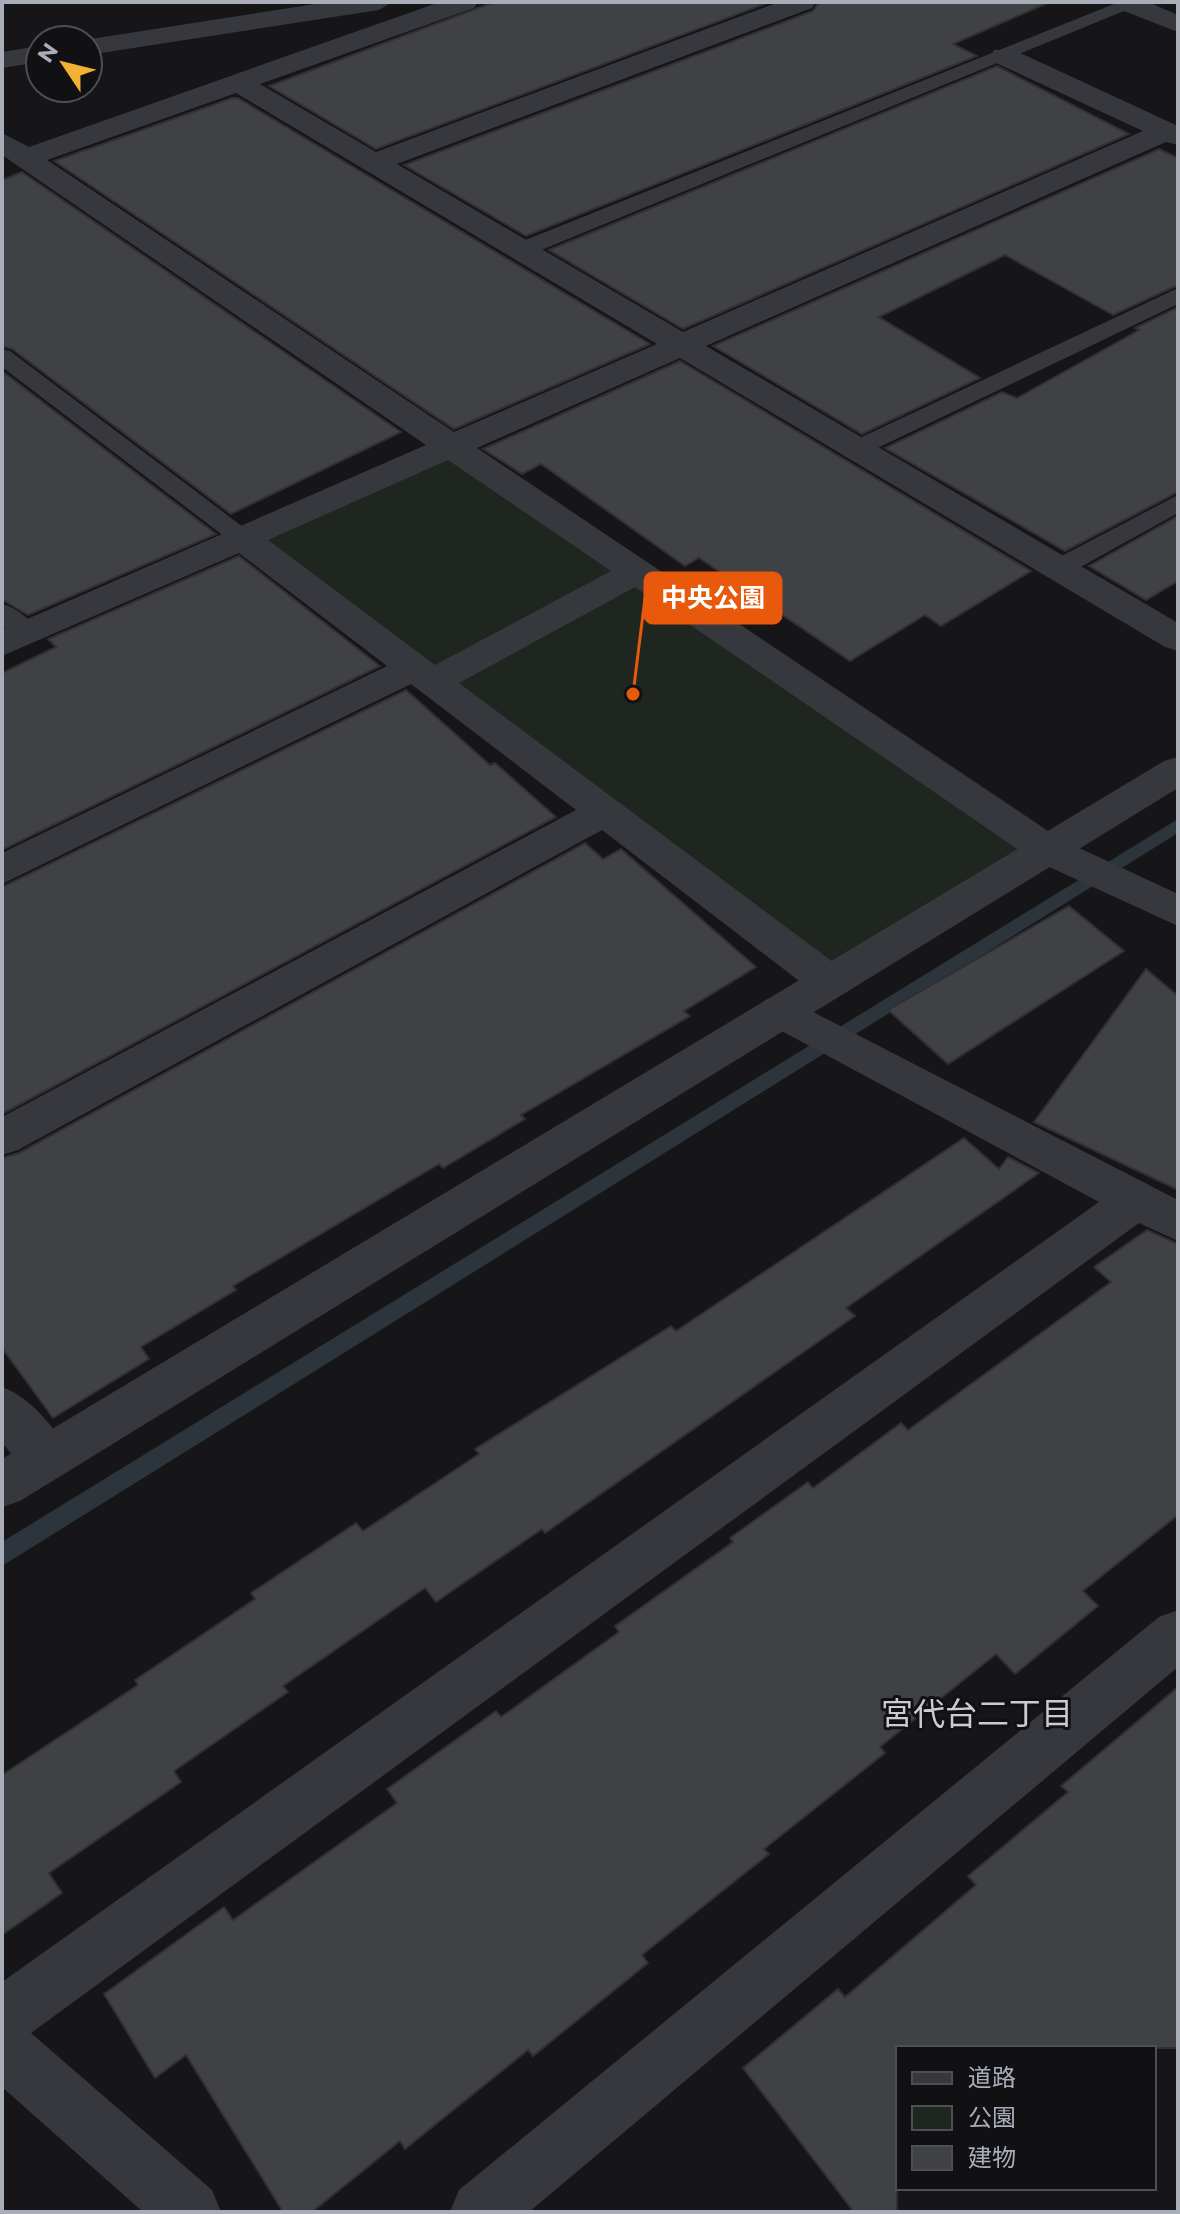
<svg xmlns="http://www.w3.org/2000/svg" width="1180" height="2214" font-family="Montserrat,'Noto Sans JP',sans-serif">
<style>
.green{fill:#1e261f}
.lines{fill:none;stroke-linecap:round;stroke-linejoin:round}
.stream{fill:#2c353c;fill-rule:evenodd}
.building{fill:#404145;stroke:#303034;stroke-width:2}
.service{fill:#37383d;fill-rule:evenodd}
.minor{fill:#37383d;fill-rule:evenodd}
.tertiary{fill:#37383d;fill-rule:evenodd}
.labels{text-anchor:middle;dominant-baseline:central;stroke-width:6;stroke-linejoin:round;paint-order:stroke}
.near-neighbourhood-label{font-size:32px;fill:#c9ccd4;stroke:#111113}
.leader{fill:none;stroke:#e8590c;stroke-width:3}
.callout-dot{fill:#e8590c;stroke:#111113;stroke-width:3}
.callout{fill:#e8590c;stroke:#e8590c;stroke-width:3}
.callout-label{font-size:26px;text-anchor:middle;font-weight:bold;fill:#fff}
</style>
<rect width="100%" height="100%" fill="#161618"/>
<polygon class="green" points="452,445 1046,849 830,982 242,538"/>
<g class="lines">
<polygon class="stream" points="1178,819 1178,833 2,1566 2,1542"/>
</g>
<g class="building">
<polygon points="494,2 770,2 376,149 269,86"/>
<polygon points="819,2 1050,2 953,44 977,56 526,236 404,165 813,11"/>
<polygon points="997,66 1129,134 683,329 549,250"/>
<polygon points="232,98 238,98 650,344 454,429 54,161"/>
<polygon points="1159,149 1178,158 1178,285 1113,315 1005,255 879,317 980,378 862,434 713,346"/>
<polygon points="22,172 401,432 231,514 12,349 2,346 2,180"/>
<polygon points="1178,307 1178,492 1065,551 885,448 1002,392 1017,398 1139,330 1135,328"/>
<polygon points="680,361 1031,571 941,626 925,615 850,661 699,558 685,566 541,464 522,474 483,449"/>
<polygon points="2,371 216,534 28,615 6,602 2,599"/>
<polygon points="1178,516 1178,581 1146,600 1089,566"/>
<polygon points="239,556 380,666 2,850 2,673 56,647 48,639"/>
<polygon points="406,690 490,765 495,763 556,817 2,1114 2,887"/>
<polygon points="585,843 603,859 621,849 756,967 684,1011 690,1016 521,1115 525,1119 443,1168 439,1164 233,1286 236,1290 141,1347 149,1359 53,1418 2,1348 2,1158 19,1153"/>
<polygon points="1069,906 1124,951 948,1064 888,1010"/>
<polygon points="1146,969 1178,996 1178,1190 1034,1122"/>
<polygon points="964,1138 999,1169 1008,1157 1039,1173 846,1308 855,1316 545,1533 542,1529 436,1602 425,1588 283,1686 288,1692 174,1771 181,1782 49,1873 62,1893 2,1935 2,1775 138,1685 135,1680 255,1599 251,1593 356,1523 363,1531 479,1454 475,1449 671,1326 676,1331"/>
<polygon points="1147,1230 1178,1244 1178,1515 1083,1591 1098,1606 1015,1674 996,1654 880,1747 885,1753 764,1849 769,1854 642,1955 648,1963 533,2056 528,2050 405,2149 400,2141 312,2212 283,2212 186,2055 155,2078 104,1994 224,1907 233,1920 397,1803 387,1789 496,1711 501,1717 619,1632 615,1626 733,1542 730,1538 808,1482 813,1488 901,1423 908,1430 1111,1282 1094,1267"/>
<polygon points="1178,1687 1178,2048 898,2048 897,2212 854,2212 743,2068 838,1989 845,1997 976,1885 968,1876 1068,1792 1061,1786"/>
</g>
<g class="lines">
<g class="service">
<polygon points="1119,2 1141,4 529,255 521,257 510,250 513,245"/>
<polygon points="1178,288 1178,304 865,454 856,456 844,449 847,444"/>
<polygon points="2,349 10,351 251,533 255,538 251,543 233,543 2,367"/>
<polygon points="1178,495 1178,513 1068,574 1050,574 1046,568 1050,562"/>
<path d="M2,604C16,607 32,621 40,633L36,639H18L2,626Z"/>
</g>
<g class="minor">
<path d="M440,2H478L474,8L260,84L376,152L779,2H816L812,8L397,164L683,332L1143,131L994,62L991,56L994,50H1014L1178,126V145L1166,142L706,346L1178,623V651L1165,647L680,358L477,448L1060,839L1178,894V926L1032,859L635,587L459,683L845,971L851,982L845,993L830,998L815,993L602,830L18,1150L2,1155V1117L576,810L411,684L2,884V853L387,666L239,553L2,656V630L426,445L2,155V133L29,147ZM236,93L657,344L454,432L47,160ZM448,460L611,571L435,665L268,540Z"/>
<polygon points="1112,2 1148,2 1178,15 1178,32 1116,8"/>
<polygon points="780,995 1178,1200 1178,1241 1139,1223 31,2033 212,2190 221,2212 143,2212 2,2087 2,1982 1099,1202 765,1022 759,1011 765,1000"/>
<path d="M2,1387C31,1397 58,1431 71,1458L64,1473C30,1486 22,1466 2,1443Z"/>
<polygon points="1178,1610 1178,1667 529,2212 450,2212 459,2190 1159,1617"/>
</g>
<g class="tertiary">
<polygon points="328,2 392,2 379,10 88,55 88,40 84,40"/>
<polygon points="40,46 40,62 2,68 2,52"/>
<polygon points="1178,757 1178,788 20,1501 2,1507 2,1459 1164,761"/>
</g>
</g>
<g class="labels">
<g class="near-neighbourhood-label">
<text x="977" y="1713">宮代台二丁目</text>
</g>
</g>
<path class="leader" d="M633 694L645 598"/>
<circle class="callout-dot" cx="633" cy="694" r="8"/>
<rect class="callout" x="645" y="573" width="136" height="50" rx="8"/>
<g class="callout-label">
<text x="713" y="607">中央公園</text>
</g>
<rect width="1180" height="2214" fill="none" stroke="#a8adb8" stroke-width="8"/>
<rect x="896" y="2046" width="260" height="144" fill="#111113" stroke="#4d4f55" stroke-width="2"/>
<rect x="912" y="2072" width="40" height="12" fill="#37383d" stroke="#4d4f55" stroke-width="2"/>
<text x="968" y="2086" font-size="24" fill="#a8adb8">道路</text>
<rect x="912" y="2106" width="40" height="24" fill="#1e261f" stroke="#4d4f55" stroke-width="2"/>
<text x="968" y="2126" font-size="24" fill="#a8adb8">公園</text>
<rect x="912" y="2146" width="40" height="24" fill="#404145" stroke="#4d4f55" stroke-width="2"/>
<text x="968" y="2166" font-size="24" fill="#a8adb8">建物</text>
<g transform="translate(64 64) rotate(305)"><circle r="38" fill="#111113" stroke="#4d4f55" stroke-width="2"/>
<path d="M0-6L14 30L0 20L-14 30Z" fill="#f2b134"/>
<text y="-12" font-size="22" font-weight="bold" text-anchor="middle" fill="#a8adb8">N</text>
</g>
</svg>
